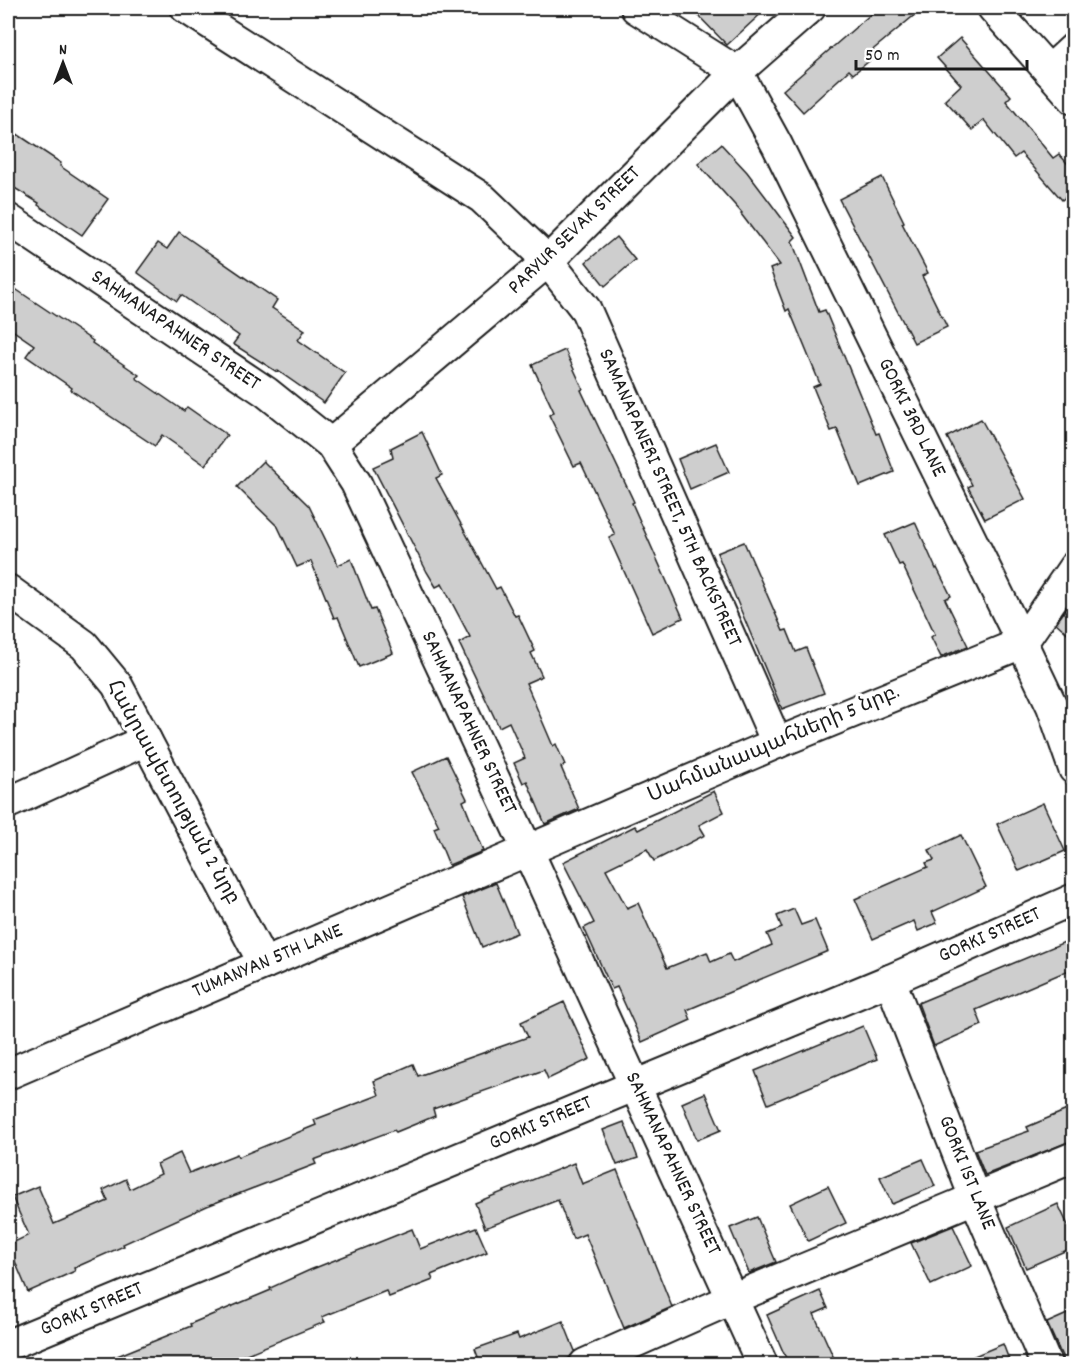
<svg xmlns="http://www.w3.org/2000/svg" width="1081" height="1372" font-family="Dekko,'Noto Sans Armenian',sans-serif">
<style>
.building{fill:#cecece;stroke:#1c1c1c;stroke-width:1.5}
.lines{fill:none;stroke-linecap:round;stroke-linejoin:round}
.minor-casing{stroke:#1c1c1c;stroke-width:34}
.minor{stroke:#fff;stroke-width:30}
.labels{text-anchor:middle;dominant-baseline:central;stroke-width:6;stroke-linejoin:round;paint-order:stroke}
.street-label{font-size:21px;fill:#1c1c1c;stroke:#fff}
</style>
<rect width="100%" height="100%" fill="#fff"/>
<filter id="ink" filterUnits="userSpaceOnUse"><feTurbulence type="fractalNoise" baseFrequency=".0167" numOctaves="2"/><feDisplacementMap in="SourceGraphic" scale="12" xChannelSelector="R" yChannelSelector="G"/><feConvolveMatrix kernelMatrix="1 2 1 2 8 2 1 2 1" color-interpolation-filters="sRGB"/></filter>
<g filter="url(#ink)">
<g class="building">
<polygon points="691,8 767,8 727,45"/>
<polygon points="878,8 923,8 869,53 873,58 853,74 849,70 803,112 783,90"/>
<polygon points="960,38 1011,96 1006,101 1053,158 1059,154 1074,171 1074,190 1062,200 1021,153 1014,158 984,120 972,130 945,100 961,85 937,58"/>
<polygon points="14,132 61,163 60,166 108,199 82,235 38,205 39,203 8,184 8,142"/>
<polygon points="721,144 747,172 796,237 792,241 819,312 825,310 876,434 879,433 894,472 860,486 837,429 831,431 813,387 820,384 789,309 786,311 770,269 780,265 741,214 742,213 698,164"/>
<polygon points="882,177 904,222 902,223 928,273 922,276 947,327 914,343 839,199"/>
<polygon points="179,232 277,300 272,308 305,330 298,340 345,373 324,403 278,371 277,372 233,344 239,336 181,295 177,301 137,272 158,243 167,249"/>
<polygon points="616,237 635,260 605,286 586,262"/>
<polygon points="8,284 93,341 92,343 139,375 136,378 184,411 187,407 227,435 205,465 162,435 155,446 71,390 72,388 26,356 34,345 8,327"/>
<polygon points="565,350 583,389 581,390 634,502 632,503 683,618 652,633 609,538 615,535 581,463 574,466 549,415 554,412 532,365"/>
<polygon points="981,419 1025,499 985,519 968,487 972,485 947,437"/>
<polygon points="422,432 442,475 436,478 496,589 500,587 515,616 518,615 535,651 531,653 542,676 526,683 553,746 556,744 565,765 561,767 579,809 545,824 527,781 523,783 514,763 525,758 509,722 499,727 459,643 470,637 442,584 436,587 427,572 373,467 393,458 391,448"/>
<polygon points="716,443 729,472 690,489 678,459"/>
<polygon points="263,461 309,506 338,565 351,559 371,610 375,609 393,653 359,667 338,617 334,618 311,561 297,567 278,527 237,487"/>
<polygon points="915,522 936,569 937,568 951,596 945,599 968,646 941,657 931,637 935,634 902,564 899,565 885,535"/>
<polygon points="744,542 783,631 787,630 796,652 806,648 824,693 782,709 717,553"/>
<polygon points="1074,598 1074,639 1056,623"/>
<polygon points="446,756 467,799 463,801 483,851 449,865 434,828 439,826 412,772"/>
<polygon points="714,791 724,812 699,825 705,835 654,861 647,849 606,869 627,908 638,903 667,968 707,952 711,962 729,954 733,962 772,945 767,934 782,928 777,916 794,909 801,925 815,920 828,951 687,1010 691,1020 642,1042 617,987 612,989 584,928 594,923 563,862 635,826 638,830"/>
<polygon points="1043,803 1065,851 1019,871 997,824"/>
<polygon points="961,835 986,887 932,912 937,923 918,931 914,921 873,939 855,899 928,867 926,863 934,860 929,850"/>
<polygon points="496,883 517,933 482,947 462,897"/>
<polygon points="1074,938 1074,968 976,1010 982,1025 934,1046 918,1003"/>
<polygon points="564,1002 590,1059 548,1079 544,1070 433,1109 435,1116 396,1132 394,1130 314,1160 316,1164 207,1206 123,1244 124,1246 74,1268 75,1271 28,1292 8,1245 29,1235 12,1197 38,1186 54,1224 108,1201 103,1190 126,1179 130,1189 161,1174 157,1164 180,1153 189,1173 237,1154 238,1157 316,1125 314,1120 379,1095 374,1081 413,1064 418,1076 528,1037 521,1022"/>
<polygon points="863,1026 877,1059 768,1104 755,1071"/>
<polygon points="705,1093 721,1130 697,1140 682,1103"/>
<polygon points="1074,1107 1074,1140 985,1175 975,1150 1029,1131 1027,1127"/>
<polygon points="624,1122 638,1158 617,1165 603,1130"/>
<polygon points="923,1159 935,1186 892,1204 880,1177"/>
<polygon points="574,1163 582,1184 617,1170 672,1307 624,1328 585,1234 573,1239 558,1200 485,1228 475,1203"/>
<polygon points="828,1186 846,1223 808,1241 790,1204"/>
<polygon points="1058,1204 1074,1238 1074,1247 1026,1268 1008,1227"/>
<polygon points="757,1217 776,1262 749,1273 730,1228"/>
<polygon points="953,1226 972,1266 931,1285 911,1243"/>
<polygon points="476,1227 487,1252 431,1275 433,1280 389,1297 386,1291 322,1317 325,1322 220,1365 95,1365 191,1326 190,1324 271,1290 270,1288 310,1270 412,1229 420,1249"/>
<polygon points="820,1291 828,1308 814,1314 837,1365 789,1365 767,1315"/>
<polygon points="1074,1311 1074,1365 1066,1365 1047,1323"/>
<polygon points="563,1321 575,1351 569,1358 554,1365 481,1365 475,1349 517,1334 519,1339"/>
<polygon points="1003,1344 1011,1365 955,1365 955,1364"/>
</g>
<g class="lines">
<g class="minor-casing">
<g id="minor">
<polyline points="186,8 482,198 548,261 586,310 777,743"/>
<polyline points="636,8 737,72 777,145 1022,643 1052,706 1074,769"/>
<polyline points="993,8 1074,99"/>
<polyline points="1049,71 1074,48"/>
<polyline points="8,219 266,392 331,444 356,483 527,849 762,1364"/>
<polyline points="331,444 548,261 737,72 810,8"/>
<polyline points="8,590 84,645 117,685 264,964"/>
<polyline points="8,803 146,740"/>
<polyline points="890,980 975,1198 1046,1364"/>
<polyline points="8,1074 777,743 1022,643 1074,567"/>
<polyline points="8,1345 890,980 1074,899"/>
<polyline points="585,1364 734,1298 1074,1157"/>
</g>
</g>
<use href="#minor" class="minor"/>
</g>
</g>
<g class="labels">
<g class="street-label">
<text transform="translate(575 231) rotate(-44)">PARYUR SEVAK STREET</text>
<text transform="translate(175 331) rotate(34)">SAHMANAPAHNER STREET</text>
<text transform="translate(911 418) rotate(64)">GORKI 3RD LANE</text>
<text transform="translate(669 498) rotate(66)">SAMANAPANERI STREET, 5TH BACKSTREET</text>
<text transform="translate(468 723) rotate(65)">SAHMANAPAHNER STREET</text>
<text transform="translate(774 745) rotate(-23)">Սահմանապահների 5 նրբ.</text>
<text transform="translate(172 793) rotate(61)">Հանրապետության 2 նրբ</text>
<text transform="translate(990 936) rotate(-24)">GORKI STREET</text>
<text transform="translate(268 962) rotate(-23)">TUMANYAN 5TH LANE</text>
<text transform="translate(541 1124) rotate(-23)">GORKI STREET</text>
<text transform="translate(672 1164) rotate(65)">SAHMANAPAHNER STREET</text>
<text transform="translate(966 1173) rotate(68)">GORKI 1ST LANE</text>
<text transform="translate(92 1310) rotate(-23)">GORKI STREET</text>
</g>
</g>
<rect width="1081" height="1372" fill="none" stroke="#fff" stroke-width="30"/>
<rect x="15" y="15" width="1051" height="1342" fill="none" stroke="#1c1c1c" stroke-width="2" filter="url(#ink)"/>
<g transform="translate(63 63)" stroke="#ffffff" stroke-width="4.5" paint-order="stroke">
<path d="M0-4.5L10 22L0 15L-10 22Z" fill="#1c1c1c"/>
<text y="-9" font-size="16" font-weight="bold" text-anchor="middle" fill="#1c1c1c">N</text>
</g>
<path d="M856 60v9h171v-9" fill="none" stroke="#1c1c1c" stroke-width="3"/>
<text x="865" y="60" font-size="18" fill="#1c1c1c" stroke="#ffffff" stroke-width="4.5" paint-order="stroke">50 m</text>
</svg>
